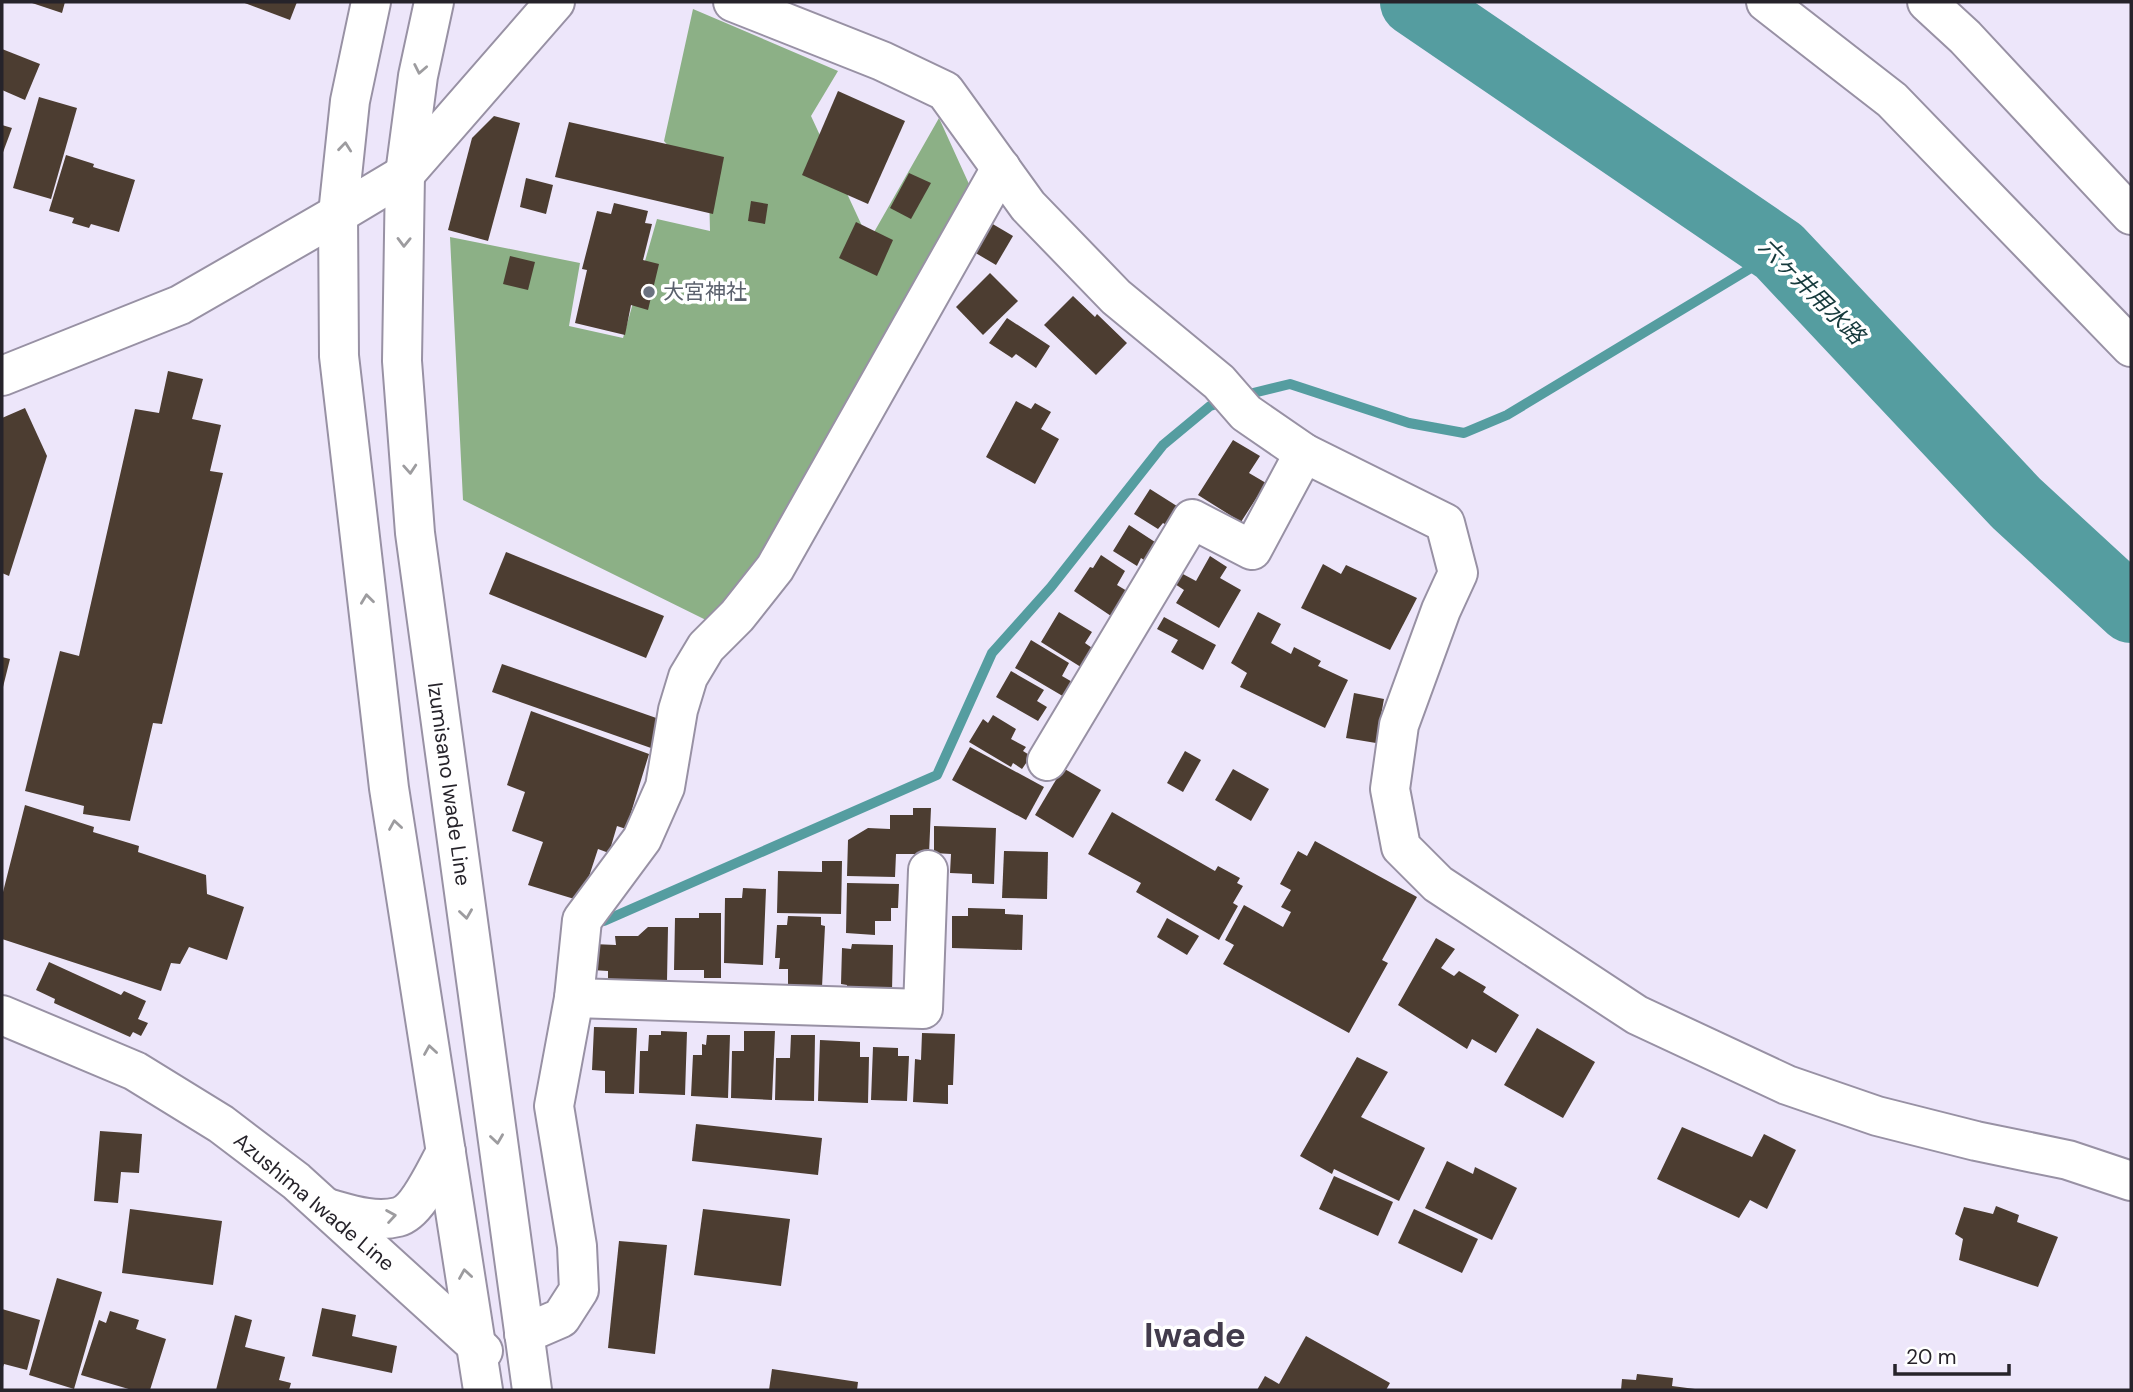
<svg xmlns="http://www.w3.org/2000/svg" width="2133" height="1392" font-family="'DM Sans','Noto Sans JP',sans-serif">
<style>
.forest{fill:#8cb086}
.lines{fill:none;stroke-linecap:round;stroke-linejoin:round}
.stream{stroke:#559da0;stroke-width:10}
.river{stroke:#559da0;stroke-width:68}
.building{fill:#4c3d31}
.minor-casing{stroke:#9891a4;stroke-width:42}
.major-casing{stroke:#9891a4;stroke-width:42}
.minor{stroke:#fff;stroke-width:38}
.major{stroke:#fff;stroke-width:38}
.oneway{stroke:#9d9c9f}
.worship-dot{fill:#6b7280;stroke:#fff;stroke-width:2.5}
.labels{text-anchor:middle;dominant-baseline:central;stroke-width:7;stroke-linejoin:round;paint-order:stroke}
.worship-label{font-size:21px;fill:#5b616d;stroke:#fff;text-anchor:start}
.street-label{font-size:21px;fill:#26232a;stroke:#fff}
.water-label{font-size:23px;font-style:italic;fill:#15393b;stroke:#fff}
.town-label{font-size:35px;font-weight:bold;fill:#423b4c;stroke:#fff}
</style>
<rect width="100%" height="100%" fill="#ede6fa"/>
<polygon class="forest" points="693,9 838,71 811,116 869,241 939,118 984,217 822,495 710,622 463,500 450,237 580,263 569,326 623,338 657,219 710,231 709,192 664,141"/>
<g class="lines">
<g class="stream">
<polyline points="1241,396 1290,384 1409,423 1464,433 1507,415 1779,251"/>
<polyline points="604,921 937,775 992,653 1051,587 1163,445 1210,406 1226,401"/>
</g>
<polyline class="river" points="1414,2 1779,251 2016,503 2131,609"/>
</g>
<g class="building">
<polygon points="29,2 65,2 62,13"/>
<polygon points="242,2 297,2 290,20"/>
<polygon points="2,49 40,64 25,100 2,90"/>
<polygon points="838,91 905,121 868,204 802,175"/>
<polygon points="39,97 77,108 51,199 13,188"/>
<polygon points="494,116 520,123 488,241 448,230 472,138"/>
<polygon points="569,122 724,157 713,214 555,177"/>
<polygon points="2,125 12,128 2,155"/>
<polygon points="66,155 94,164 93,167 135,180 119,232 91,224 89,228 72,223 74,218 49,211"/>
<polygon points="909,173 931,183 911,219 890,208"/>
<polygon points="526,178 553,185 546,214 520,207"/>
<polygon points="751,201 768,204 765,224 748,221"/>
<polygon points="614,203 648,211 645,223 652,224 643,260 659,264 648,310 631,305 625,335 575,323 587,270 582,269 597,211 611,214"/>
<polygon points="856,222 893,240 877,276 839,258"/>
<polygon points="991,223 1013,236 996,265 974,252"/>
<polygon points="510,256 535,262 528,290 503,284"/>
<polygon points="990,273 1018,301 983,335 956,307"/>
<polygon points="1073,296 1095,317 1097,314 1127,343 1096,375 1044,325"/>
<polygon points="1007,318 1050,346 1036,368 1016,354 1012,358 989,343"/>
<polygon points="168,371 203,379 192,419 221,425 210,471 223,473 162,724 153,723 130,821 83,814 84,806 25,791 60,651 79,656 135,409 159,413"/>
<polygon points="1016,401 1031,409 1035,403 1051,412 1041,429 1059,439 1035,484 986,457"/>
<polygon points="25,408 47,456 9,576 2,573 2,418"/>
<polygon points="1233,440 1260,456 1249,473 1266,483 1241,522 1198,495"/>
<polygon points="1150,489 1180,508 1168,526 1163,523 1158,529 1134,514"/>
<polygon points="1129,525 1158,544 1147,562 1141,558 1137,566 1113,551"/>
<polygon points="506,552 664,616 646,658 489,594"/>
<polygon points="1101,555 1125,571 1117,585 1127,591 1111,616 1074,591 1090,567 1093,568"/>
<polygon points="1210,556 1227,567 1220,578 1241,590 1219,628 1176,603 1184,590 1175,584 1181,573 1196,581"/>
<polygon points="1323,564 1341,574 1346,565 1417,598 1390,650 1301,608"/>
<polygon points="1059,612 1092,632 1085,643 1095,650 1084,669 1041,642"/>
<polygon points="1258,612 1281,624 1271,643 1291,654 1294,647 1321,661 1318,666 1348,680 1325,728 1240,687 1247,673 1231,663"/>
<polygon points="1164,617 1216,645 1203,670 1171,652 1178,640 1157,629"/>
<polygon points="1031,640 1069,663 1062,676 1074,683 1066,698 1015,668"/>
<polygon points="2,657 10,659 3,687 2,687"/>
<polygon points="502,664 662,720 651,748 492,692"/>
<polygon points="1011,671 1044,690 1037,701 1047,707 1038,721 996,697"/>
<polygon points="1354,693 1384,699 1376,743 1346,738"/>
<polygon points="531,711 649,754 626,829 617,826 609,853 598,849 581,901 528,885 543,842 512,831 525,792 507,785"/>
<polygon points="993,715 1016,729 1011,739 1026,747 1023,751 1031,756 1022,769 1013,763 1011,767 969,742 983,719 988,723"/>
<polygon points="970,747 1044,787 1026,820 952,780"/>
<polygon points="1185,751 1201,760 1183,792 1167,783"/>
<polygon points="1063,768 1101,790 1073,838 1035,815"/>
<polygon points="1233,769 1269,789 1251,821 1215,800"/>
<polygon points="25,805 94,827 93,832 139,846 138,852 206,875 207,894 244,907 227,960 189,947 180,964 171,963 161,991 2,939 2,896"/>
<polygon points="913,808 931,808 929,854 896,854 895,877 847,876 848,840 868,828 890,829 890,815 913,815"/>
<polygon points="1112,812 1215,871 1218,866 1240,878 1237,883 1243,886 1233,903 1238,906 1219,940 1136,892 1141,883 1088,854"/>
<polygon points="934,826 996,828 994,884 972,883 972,874 950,873 951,854 934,853"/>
<polygon points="1315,841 1417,897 1382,960 1388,963 1349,1033 1223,964 1234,945 1225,940 1244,905 1283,927 1291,912 1281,907 1291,890 1280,884 1298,851 1307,856"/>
<polygon points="1004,851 1048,852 1047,899 1002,898"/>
<polygon points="822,861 842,861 841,914 777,913 778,871 822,872"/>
<polygon points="847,883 899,884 898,908 891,908 891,921 875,921 875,935 846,933"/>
<polygon points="743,888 766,889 763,965 724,963 725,898 742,898"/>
<polygon points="968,908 1005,909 1005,914 1023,915 1022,950 952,948 952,916 968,916"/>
<polygon points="699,913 721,913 721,978 704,978 704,970 674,970 675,918 699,918"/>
<polygon points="788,916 821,917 821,925 825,926 822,987 788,986 788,969 779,969 780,958 775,958 777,925 787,925"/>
<polygon points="1167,918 1199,936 1187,955 1157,937"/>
<polygon points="648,927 668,927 667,981 608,979 608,971 592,970 593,944 616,945 615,936 638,936"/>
<polygon points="1436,938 1455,949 1441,968 1454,976 1459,971 1486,987 1483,992 1519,1015 1496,1053 1472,1039 1467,1049 1398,1005"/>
<polygon points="852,944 893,945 892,991 847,990 847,985 841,984 842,948 851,949"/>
<polygon points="49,962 121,995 124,991 146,1001 138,1019 148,1023 141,1036 133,1032 130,1037 54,1003 55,999 36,990"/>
<polygon points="594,1027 637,1028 634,1094 605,1093 605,1071 592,1070"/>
<polygon points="1537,1028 1595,1062 1563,1118 1504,1085"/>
<polygon points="661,1031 687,1032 685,1095 639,1093 640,1051 648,1051 649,1035 661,1035"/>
<polygon points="744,1031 775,1031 772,1100 731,1098 732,1051 744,1051"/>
<polygon points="922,1033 955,1034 953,1085 948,1085 948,1104 913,1102 915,1059 921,1060"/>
<polygon points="707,1035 730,1035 728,1098 691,1096 693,1055 702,1055 702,1044 706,1045"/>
<polygon points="791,1035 815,1035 814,1101 775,1100 776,1058 790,1058"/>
<polygon points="820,1040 860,1042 860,1057 869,1057 868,1103 818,1101"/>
<polygon points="873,1047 898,1048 898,1056 909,1056 907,1101 871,1100"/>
<polygon points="1357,1057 1388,1072 1361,1117 1425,1148 1399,1201 1334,1169 1332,1174 1300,1156"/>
<polygon points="696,1124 822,1138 818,1175 692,1161"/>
<polygon points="1682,1127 1752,1157 1764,1134 1796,1150 1767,1209 1750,1200 1739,1218 1657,1179"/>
<polygon points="100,1131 142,1134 139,1173 121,1172 118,1203 94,1201"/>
<polygon points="1447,1161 1473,1174 1475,1167 1517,1188 1492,1240 1425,1208"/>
<polygon points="1334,1176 1393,1202 1378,1236 1319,1209"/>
<polygon points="1996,1206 2019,1215 2017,1222 2058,1237 2038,1287 1959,1260 1963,1239 1955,1234 1964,1207 1993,1214"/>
<polygon points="130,1209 222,1221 213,1285 122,1273"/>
<polygon points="703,1209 790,1219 781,1286 694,1275"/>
<polygon points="1414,1209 1478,1239 1462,1273 1398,1243"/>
<polygon points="619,1241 667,1245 655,1354 608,1348"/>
<polygon points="57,1278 102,1292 74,1389 29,1375"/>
<polygon points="322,1308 356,1315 352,1336 397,1346 392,1373 312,1356"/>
<polygon points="2,1309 40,1320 27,1370 4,1364 2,1370"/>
<polygon points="110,1311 139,1320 136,1329 166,1339 150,1390 132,1390 81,1375 99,1320 106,1323"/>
<polygon points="235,1315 252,1320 245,1347 285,1357 279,1380 291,1383 289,1390 216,1390"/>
<polygon points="1306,1336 1390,1383 1386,1390 1257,1390 1265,1376 1279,1384"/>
<polygon points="772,1369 858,1382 857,1390 769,1390"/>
<polygon points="1637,1374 1673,1378 1672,1386 1695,1389 1695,1390 1621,1390 1622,1379 1636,1380"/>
</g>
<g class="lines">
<g class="minor-casing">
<g id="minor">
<polyline points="733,2 882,61 945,91 1028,206 1116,297 1219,382 1246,413 1304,453 1445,523 1458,573 1441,610 1399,725 1390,789 1401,847 1438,884 1637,1015 1787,1085 1877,1116 1976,1141 2068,1160 2131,1181"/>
<polyline points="1766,2 1892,100 2131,347"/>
<polyline points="1927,2 1965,37 2131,215"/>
<polyline points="405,174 555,2"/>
<polyline points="1047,761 1192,519 1252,550 1304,453"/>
<polyline points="574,998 923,1009 928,870"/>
<polyline points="524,1334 561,1318 579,1290 577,1246 554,1106 574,998 582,920 642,839 665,787 678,710 688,677 706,647 737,616 775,568 1001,168"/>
</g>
</g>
<g class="major-casing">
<g id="major">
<polyline points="371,2 350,101 338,214 339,356 389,788 483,1390"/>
<polyline points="434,2 418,76 405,174 402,361 415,533 532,1390"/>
<polyline points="2,376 180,305 338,214 405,174"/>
<polyline points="2,1015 135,1071 221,1124 296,1181 483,1351"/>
<path d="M327,1208C349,1214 374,1223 398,1217C418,1212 436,1169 446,1152"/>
</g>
</g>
<use href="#minor" class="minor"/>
<use href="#major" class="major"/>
</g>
<defs><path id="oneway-chevron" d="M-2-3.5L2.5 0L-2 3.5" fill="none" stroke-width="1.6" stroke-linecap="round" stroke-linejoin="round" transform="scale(1.75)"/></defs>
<g class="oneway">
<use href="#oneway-chevron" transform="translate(420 69) rotate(101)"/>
<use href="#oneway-chevron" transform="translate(345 147) rotate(-84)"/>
<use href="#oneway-chevron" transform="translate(404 242) rotate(91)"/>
<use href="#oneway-chevron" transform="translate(410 469) rotate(86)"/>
<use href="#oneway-chevron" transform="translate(367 599) rotate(-97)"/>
<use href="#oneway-chevron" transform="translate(395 825) rotate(-99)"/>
<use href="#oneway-chevron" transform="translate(466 914) rotate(82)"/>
<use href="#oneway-chevron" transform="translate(430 1050) rotate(-99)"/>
<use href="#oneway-chevron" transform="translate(497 1139) rotate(82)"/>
<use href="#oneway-chevron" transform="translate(391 1216) rotate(-9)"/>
<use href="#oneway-chevron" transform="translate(465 1274) rotate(-99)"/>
</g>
<circle class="worship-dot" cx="649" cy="292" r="7"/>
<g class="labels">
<g class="worship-label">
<text x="663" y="292">大宮神社</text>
</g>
<g class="street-label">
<text transform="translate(449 784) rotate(82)">Izumisano Iwade Line</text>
<text transform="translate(314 1202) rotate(40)">Azushima Iwade Line</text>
</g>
<g class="water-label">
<text transform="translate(1812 291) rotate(45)">六ヶ井用水路</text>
</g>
<g class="town-label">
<text x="1195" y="1335">Iwade</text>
</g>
</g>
<rect width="2133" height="1392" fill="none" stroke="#26232a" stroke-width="7"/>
<path d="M1895 1364v10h114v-10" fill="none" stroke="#26232a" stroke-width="3.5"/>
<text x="1906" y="1364" font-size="21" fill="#26232a" stroke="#ffffff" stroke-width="5" paint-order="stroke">20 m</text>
</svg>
